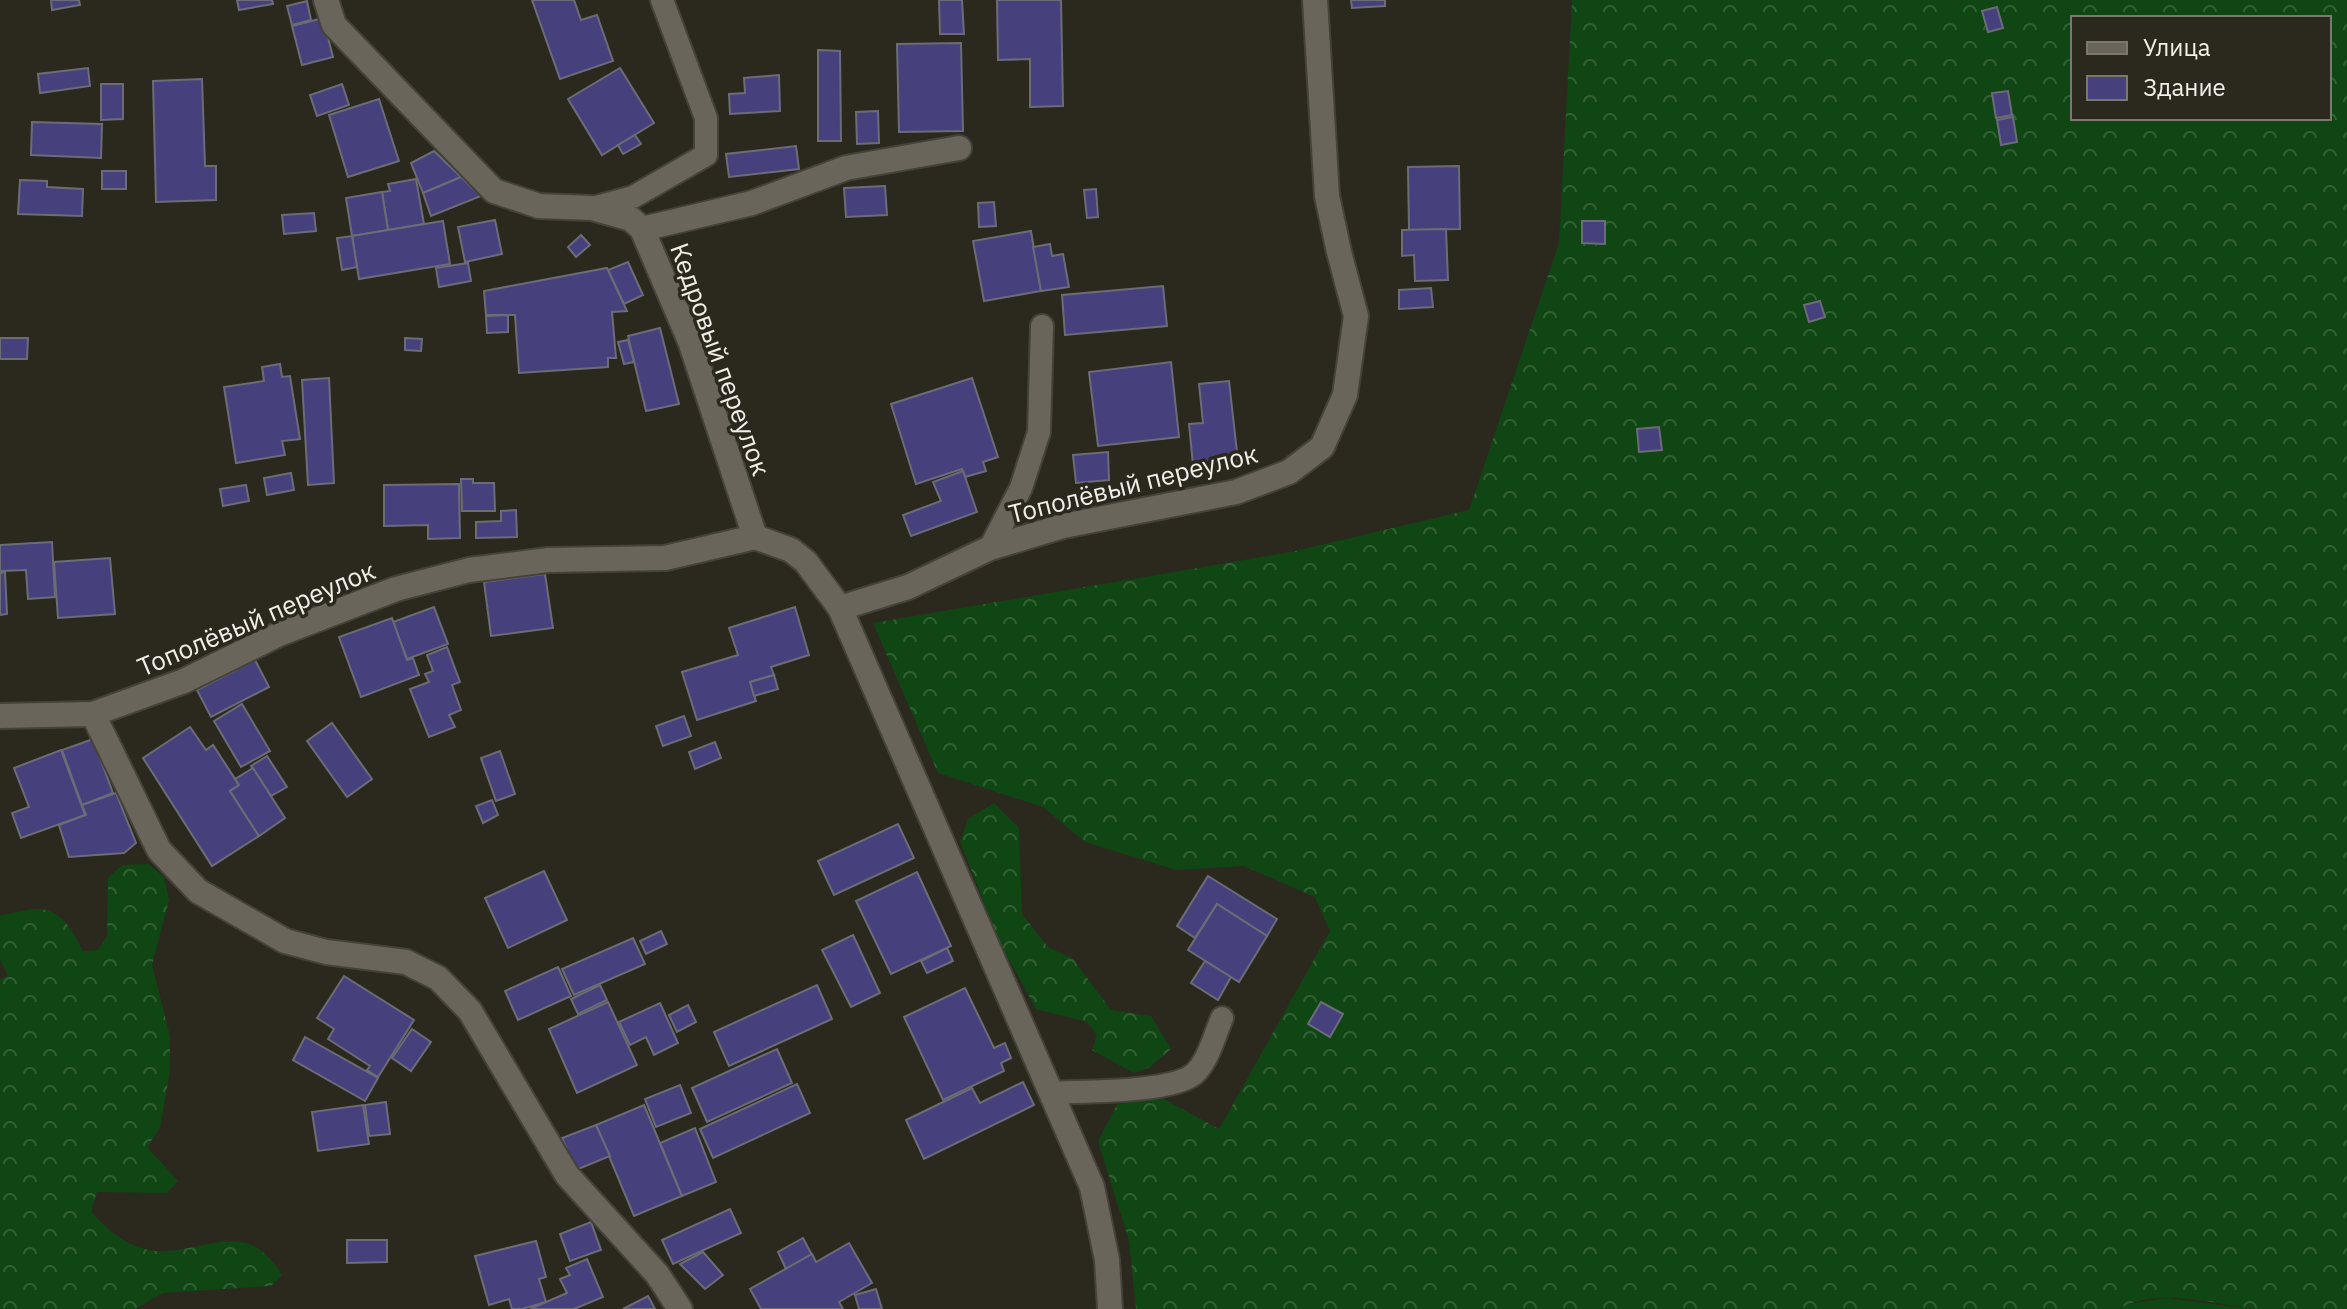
<svg xmlns="http://www.w3.org/2000/svg" width="2347" height="1309" font-family="'IBM Plex Sans',sans-serif">
<style>
.green{fill:#0f4613}
.forest{fill:url(#forest-crowns);fill-rule:evenodd}
.building{fill:#46407c;stroke:#6c6c78;stroke-width:2}
.lines{fill:none;stroke-linecap:round;stroke-linejoin:round}
.lane-casing{stroke:#45423a;stroke-width:26}
.street-casing{stroke:#45423a;stroke-width:28}
.lane{stroke:#69655a;stroke-width:22}
.street{stroke:#69655a;stroke-width:24}
.labels{text-anchor:middle;dominant-baseline:central;stroke-width:7;stroke-linejoin:round;paint-order:stroke}
.street-label{font-size:26px;fill:#f2efe9;stroke:#2b281e}
</style>
<defs>
<pattern id="forest-crowns" width="20" height="18" patternUnits="userSpaceOnUse" patternTransform="scale(2)"><rect width="20" height="18" fill="#0f4613"/><path d="M2 6a3 3 0 1 1 6 0M12 15a3 3 0 1 1 6 0" fill="none" stroke="#326135"/></pattern>
</defs>
<rect width="100%" height="100%" fill="#2b281e"/>
<polygon class="green" points="2166,1298 2253,1309 2120,1309 2127,1304"/>
<g class="forest">
<path d="M1572,0H2347V1309C2317,1309 2283,1309 2254,1309C2217,1304 2152,1287 2120,1309H1136L1129,1241L1098,1141L1119,1101L1155,1094L1219,1129L1330,931L1315,897L1244,866L1176,870L1085,842L1043,807L938,773L873,623L1291,552L1469,510L1559,243ZM2073,18H2329V118H2073Z"/>
<polygon points="994,803 1019,828 1022,914 1048,947 1073,959 1111,1010 1151,1016 1171,1049 1150,1067 1134,1073 1092,1050 1097,1035 1087,1022 1036,1009 1000,943 960,842 968,819"/>
<path d="M149,864L164,877L169,900L152,965L170,1036V1071L160,1128L147,1147L178,1181L167,1193L97,1192L91,1211C109,1233 135,1253 165,1251C216,1248 248,1220 282,1275L271,1286L163,1293L135,1309H0V980L8,975L0,960V915C13,914 26,909 38,909C62,909 74,933 83,951L98,950L107,936L108,878L122,865Z"/>
</g>
<g class="building">
<polygon points="51,0 79,0 80,5 52,10"/>
<polygon points="237,0 272,0 273,4 239,10"/>
<polygon points="532,0 574,0 581,20 597,15 613,61 560,79"/>
<polygon points="939,0 962,0 964,34 940,34"/>
<polygon points="997,0 1061,0 1063,106 1030,107 1030,59 998,60"/>
<polygon points="1351,0 1385,0 1385,6 1352,8"/>
<polygon points="307,1 311,20 292,25 287,6"/>
<polygon points="1997,7 2003,28 1988,32 1982,11"/>
<polygon points="323,18 333,57 302,65 292,26"/>
<polygon points="961,43 963,131 899,132 897,44"/>
<polygon points="818,50 840,51 841,141 818,141"/>
<polygon points="88,68 90,86 40,93 38,74"/>
<polygon points="620,68 654,123 602,155 568,99"/>
<polygon points="779,75 780,111 730,114 729,94 745,93 744,78"/>
<polygon points="202,79 205,166 216,166 216,200 156,202 153,81"/>
<polygon points="101,84 123,84 123,119 101,120"/>
<polygon points="342,84 349,105 317,116 310,95"/>
<polygon points="2008,91 2012,115 1996,118 1992,93"/>
<polygon points="379,99 399,161 348,177 329,115"/>
<polygon points="878,111 879,143 857,144 856,112"/>
<polygon points="2013,117 2017,142 2001,145 1997,120"/>
<polygon points="32,122 102,124 101,158 31,155"/>
<polygon points="635,135 641,144 623,154 618,145"/>
<polygon points="796,146 799,169 729,177 726,154"/>
<polygon points="434,151 461,177 423,193 411,163"/>
<polygon points="1459,166 1460,229 1409,230 1408,167"/>
<rect x="102" y="171" width="24" height="18"/>
<polygon points="461,177 481,196 431,216 423,193"/>
<polygon points="416,179 424,224 388,230 382,192 390,191 388,184"/>
<polygon points="20,180 47,181 47,187 83,189 82,216 18,214"/>
<polygon points="885,186 887,215 846,217 844,188"/>
<polygon points="1096,189 1098,217 1087,218 1084,190"/>
<polygon points="382,192 388,230 352,236 346,198"/>
<polygon points="994,202 996,226 979,227 978,203"/>
<polygon points="314,213 316,231 284,234 282,215"/>
<polygon points="495,220 502,254 465,262 458,227"/>
<polygon points="443,221 450,264 359,279 352,236"/>
<polygon points="1582,221 1605,221 1605,244 1582,243"/>
<polygon points="1446,229 1448,280 1415,281 1414,255 1402,256 1402,230"/>
<polygon points="1031,231 1041,291 984,301 973,241"/>
<polygon points="581,235 590,245 576,257 568,247"/>
<polygon points="352,236 357,267 342,270 337,238"/>
<polygon points="1050,244 1052,256 1063,254 1069,287 1041,291 1033,247"/>
<polygon points="628,262 643,295 624,304 608,270"/>
<polygon points="468,263 471,281 439,287 436,268"/>
<polygon points="607,268 627,311 612,312 616,358 608,358 608,367 519,373 515,315 486,315 484,291"/>
<polygon points="1163,286 1167,326 1065,335 1062,295"/>
<polygon points="1431,288 1433,307 1399,309 1399,290"/>
<polygon points="1820,301 1825,317 1809,322 1804,305"/>
<polygon points="508,315 508,332 487,333 486,316"/>
<polygon points="660,328 679,404 646,411 628,336"/>
<polygon points="0,338 28,338 27,359 0,359"/>
<polygon points="405,338 422,339 421,351 405,350"/>
<polygon points="628,340 634,362 624,364 618,342"/>
<polygon points="1171,362 1179,437 1098,446 1089,372"/>
<polygon points="280,364 282,377 290,376 300,439 282,441 285,455 236,463 224,387 264,381 262,367"/>
<polygon points="329,378 334,483 308,485 302,380"/>
<polygon points="972,378 998,457 983,462 986,471 965,477 962,469 916,484 891,404"/>
<polygon points="1229,381 1238,461 1193,465 1189,424 1203,423 1199,384"/>
<polygon points="1659,427 1662,450 1639,452 1637,429"/>
<polygon points="1108,452 1109,480 1076,483 1073,455"/>
<polygon points="963,471 977,512 911,536 903,515 941,501 933,482"/>
<polygon points="291,473 294,490 267,495 264,478"/>
<polygon points="461,479 473,479 473,483 494,483 495,511 462,511"/>
<polygon points="459,484 460,538 428,539 428,525 384,526 384,485"/>
<polygon points="246,485 249,501 223,506 220,489"/>
<polygon points="516,510 517,537 476,538 476,522 501,521 501,511"/>
<polygon points="52,542 55,597 28,599 26,570 0,571 0,545"/>
<polygon points="110,558 115,614 58,618 54,562"/>
<polygon points="5,572 7,614 0,615 0,573"/>
<polygon points="545,574 553,628 491,636 484,582"/>
<polygon points="434,607 448,644 407,659 393,622"/>
<polygon points="795,607 809,655 771,667 774,675 750,682 756,701 697,720 682,672 738,655 729,628"/>
<polygon points="392,618 407,660 413,658 419,675 361,697 339,637"/>
<polygon points="447,647 460,682 452,685 461,710 449,715 455,727 429,737 410,689 429,682 425,674 433,671 427,655"/>
<polygon points="255,660 269,687 211,717 197,690"/>
<polygon points="774,675 778,689 754,696 750,682"/>
<polygon points="242,704 270,751 241,767 214,721"/>
<polygon points="684,716 691,736 663,746 656,726"/>
<polygon points="332,723 372,779 347,797 307,741"/>
<polygon points="190,727 206,750 213,745 239,785 230,791 259,836 212,866 143,758"/>
<polygon points="93,739 113,793 82,805 62,750"/>
<polygon points="715,742 721,758 695,769 689,752"/>
<polygon points="61,750 85,815 21,838 12,813 29,807 14,768"/>
<polygon points="500,751 515,794 496,801 481,758"/>
<polygon points="267,756 287,787 271,796 251,766"/>
<polygon points="253,768 285,818 259,836 230,791 239,785 235,779"/>
<polygon points="116,793 136,843 124,853 69,857 59,825 86,815 82,805"/>
<polygon points="492,800 498,815 483,823 476,806"/>
<polygon points="898,824 914,858 834,895 818,861"/>
<polygon points="544,871 567,920 508,948 485,898"/>
<polygon points="917,872 951,946 891,974 856,901"/>
<polygon points="1208,876 1277,919 1267,936 1217,904 1195,938 1177,926"/>
<polygon points="1217,904 1267,936 1239,982 1188,950"/>
<polygon points="661,931 667,944 646,954 640,941"/>
<polygon points="853,935 880,993 851,1007 822,950"/>
<polygon points="633,938 645,964 574,995 562,969"/>
<polygon points="947,948 953,961 927,973 921,961"/>
<polygon points="1205,961 1231,977 1218,1000 1191,983"/>
<polygon points="558,967 571,996 518,1020 505,991"/>
<polygon points="344,976 414,1020 378,1077 367,1070 370,1066 328,1039 334,1029 317,1018"/>
<polygon points="600,985 607,1000 578,1014 571,999"/>
<polygon points="817,985 832,1019 729,1066 714,1032"/>
<polygon points="965,988 994,1048 1005,1043 1011,1058 1001,1063 1004,1071 943,1100 904,1017"/>
<polygon points="608,1002 637,1065 577,1093 549,1029"/>
<polygon points="1321,1002 1343,1014 1330,1037 1308,1024"/>
<polygon points="660,1003 678,1043 654,1055 646,1037 630,1045 619,1022"/>
<polygon points="688,1005 696,1022 677,1032 669,1015"/>
<polygon points="412,1029 431,1042 411,1071 392,1058"/>
<polygon points="305,1037 378,1078 365,1101 293,1060"/>
<polygon points="777,1049 792,1083 707,1122 692,1088"/>
<polygon points="1023,1082 1034,1105 924,1159 906,1120 972,1088 980,1103"/>
<polygon points="797,1084 810,1113 713,1158 700,1129"/>
<polygon points="680,1085 691,1113 656,1127 645,1099"/>
<polygon points="386,1102 390,1134 369,1136 365,1105"/>
<polygon points="363,1105 369,1144 318,1151 312,1112"/>
<polygon points="644,1105 682,1196 634,1216 596,1125"/>
<polygon points="596,1125 610,1156 576,1170 562,1138"/>
<polygon points="695,1128 716,1182 682,1196 660,1143"/>
<polygon points="730,1209 741,1233 673,1264 662,1240"/>
<polygon points="591,1222 601,1250 570,1261 560,1234"/>
<polygon points="803,1238 812,1255 786,1269 778,1252"/>
<polygon points="347,1240 387,1240 387,1262 347,1263"/>
<polygon points="536,1241 546,1277 539,1279 546,1302 522,1309 512,1309 509,1299 489,1305 475,1256"/>
<polygon points="849,1243 872,1283 839,1302 843,1309 761,1309 750,1289 812,1254 816,1262"/>
<polygon points="703,1252 723,1275 705,1289 680,1264"/>
<polygon points="587,1259 603,1297 574,1309 530,1309 567,1293 560,1279 570,1275 566,1268"/>
<polygon points="876,1289 882,1309 859,1309 855,1295"/>
<polygon points="648,1296 655,1309 623,1309"/>
</g>
<g class="lines">
<g class="lane-casing">
<g id="lane">
<polyline points="592,208 633,197 706,155 706,118 662,0"/>
<polyline points="990,548 1021,488 1039,432 1042,326"/>
<path d="M1051,1093C1082,1091 1171,1093 1194,1074C1208,1062 1215,1034 1222,1018"/>
</g>
</g>
<g class="street-casing">
<g id="street">
<polyline points="326,0 334,25 494,191 539,206 592,208 631,219 642,229 690,341 755,537"/>
<polyline points="642,229 752,203 846,168 959,148"/>
<polyline points="840,608 908,587 990,548 1063,526 1236,492 1289,472 1322,447 1345,395 1356,316 1339,252 1327,196 1315,0"/>
<polyline points="93,714 159,850 198,891 285,941 326,952 406,962 438,978 470,1011 567,1175 657,1274 680,1309"/>
<polyline points="0,716 93,714 184,681 279,634 396,589 469,570 548,560 665,558 755,537 791,550 806,562 840,608 1092,1187 1107,1260 1110,1309"/>
</g>
</g>
<use href="#lane" class="lane"/>
<use href="#street" class="street"/>
</g>
<g class="labels">
<g class="street-label">
<text transform="translate(721 359) rotate(70)">Кедровый переулок</text>
<text transform="translate(1133 483) rotate(-14)">Тополёвый переулок</text>
<text transform="translate(256 618) rotate(-23)">Тополёвый переулок</text>
</g>
</g>
<rect x="2071" y="16" width="260" height="104" fill="#2b281e" stroke="#7b786f" stroke-width="2"/>
<rect x="2087" y="42" width="40" height="12" fill="#69655a" stroke="#7b786f" stroke-width="2"/>
<text x="2143" y="56" font-size="24" fill="#f2efe9">Улица</text>
<rect x="2087" y="76" width="40" height="24" fill="#46407c" stroke="#7b786f" stroke-width="2"/>
<text x="2143" y="96" font-size="24" fill="#f2efe9">Здание</text>
</svg>
